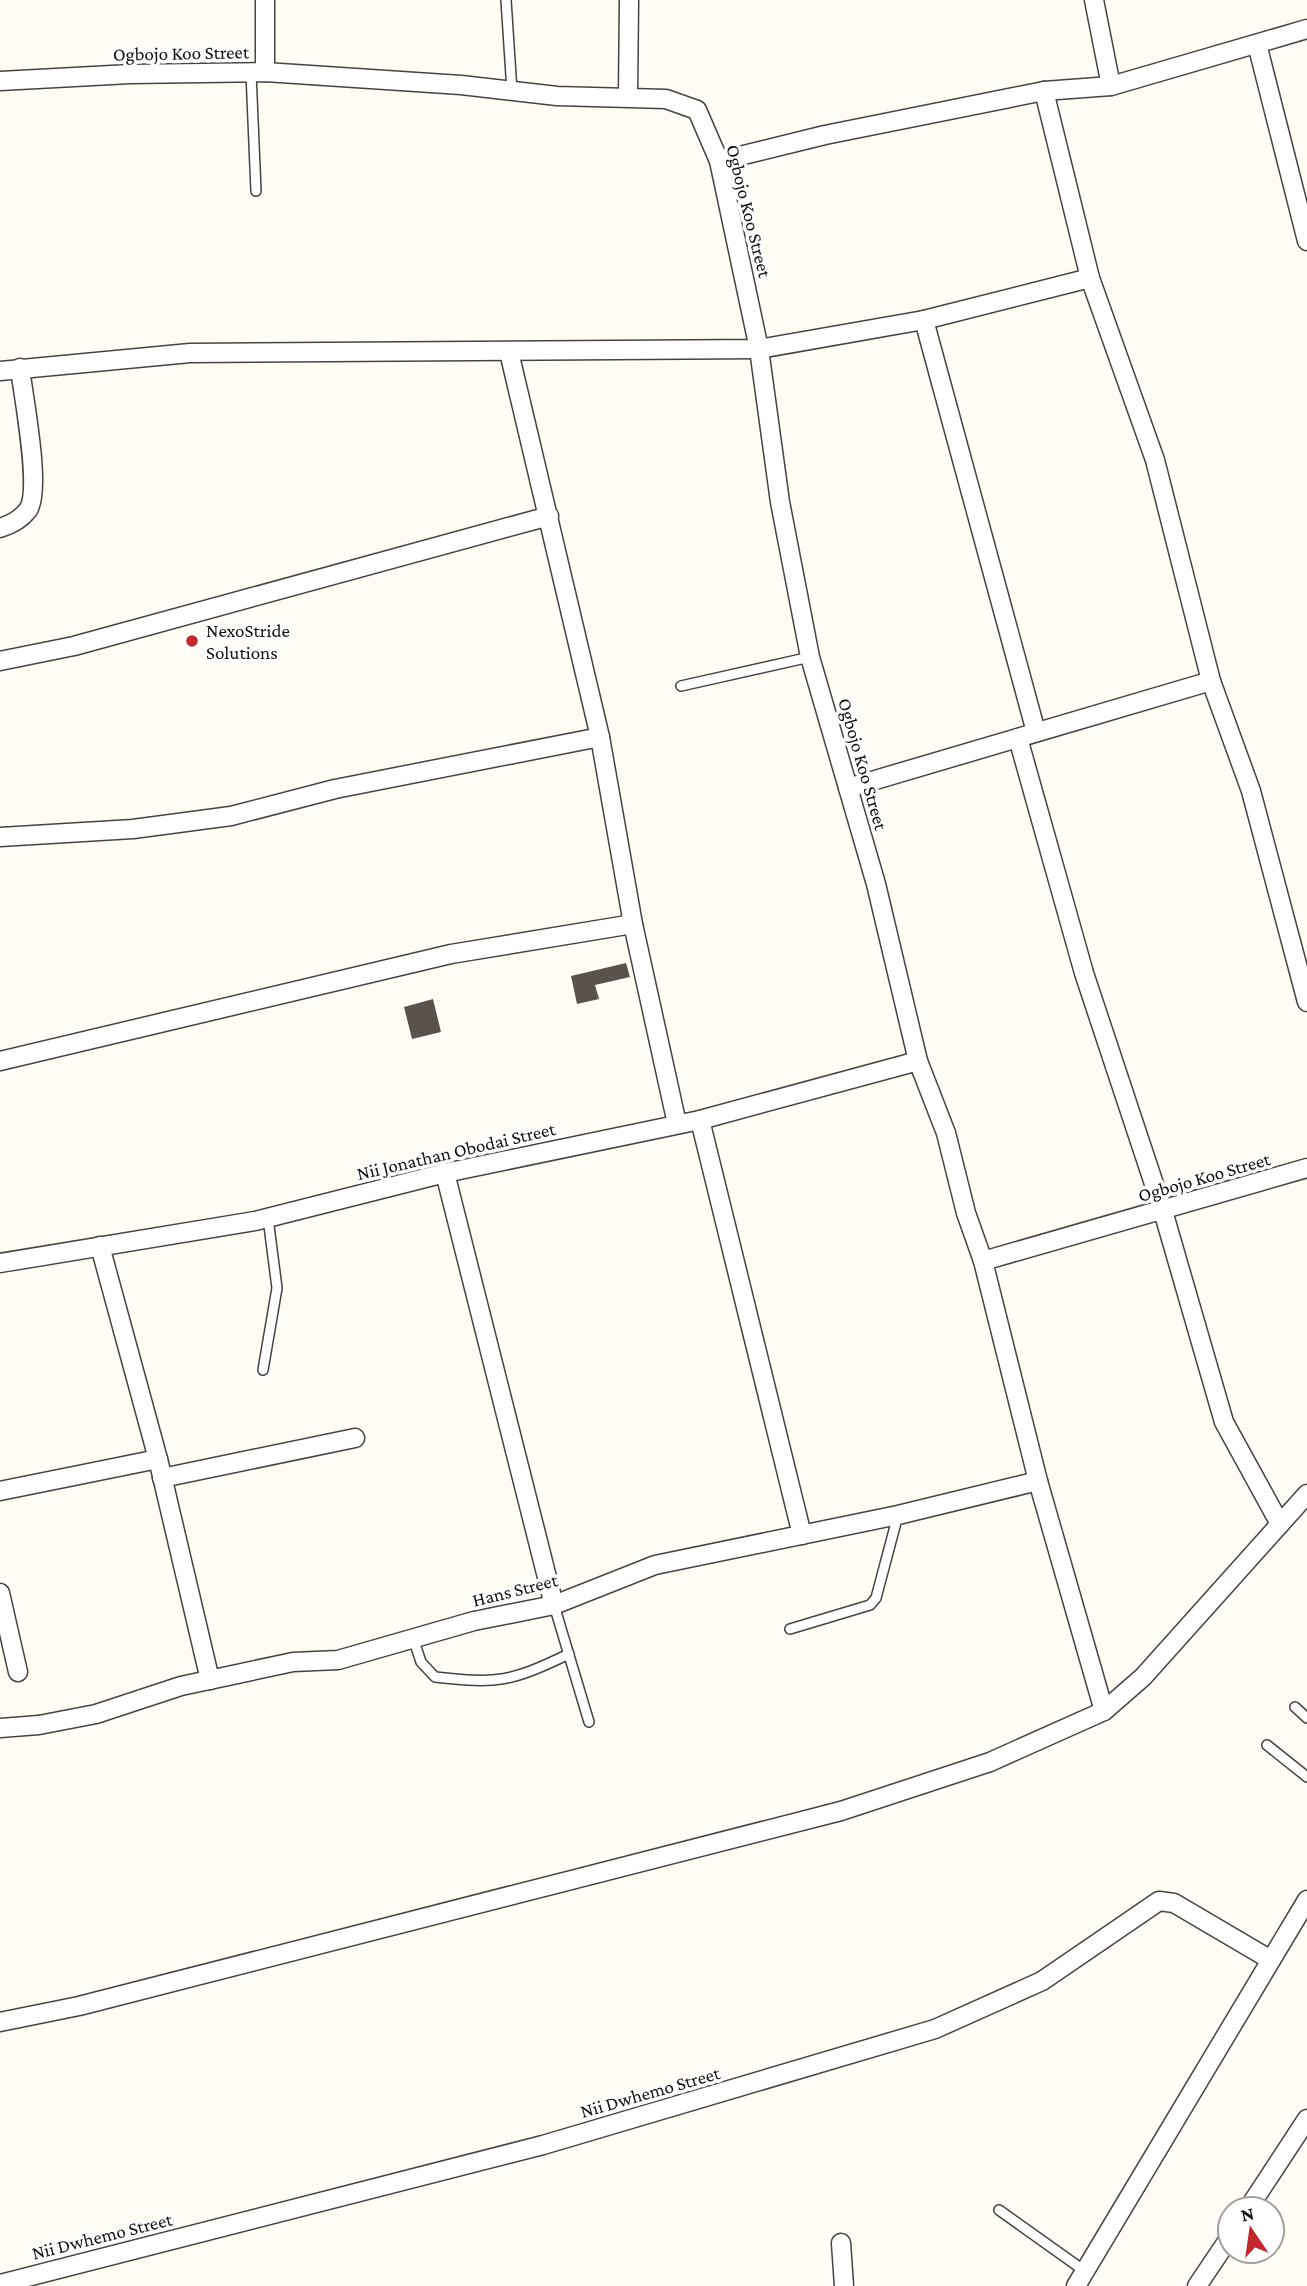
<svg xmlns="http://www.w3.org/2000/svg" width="1307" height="2286" font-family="'Crimson Pro',serif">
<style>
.building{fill:#5a524d}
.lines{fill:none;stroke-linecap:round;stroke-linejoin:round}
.lane-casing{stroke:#444;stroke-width:12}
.street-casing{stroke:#444;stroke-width:21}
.lane{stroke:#fff;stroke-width:9}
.street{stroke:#fff;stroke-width:18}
.poi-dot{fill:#c4262e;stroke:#fff;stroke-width:2.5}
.labels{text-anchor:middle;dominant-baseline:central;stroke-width:7;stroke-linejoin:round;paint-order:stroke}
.street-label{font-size:19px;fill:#111;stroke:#fff}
.poi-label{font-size:19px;fill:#111;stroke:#fff;text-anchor:start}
</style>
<rect width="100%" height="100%" fill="#fffdf5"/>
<g class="building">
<polygon points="626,963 630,977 595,985 599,999 577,1004 571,976"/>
<polygon points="433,999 441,1032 412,1039 404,1007"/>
</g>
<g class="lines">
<g class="lane-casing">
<g id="lane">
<polyline points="506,0 512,91"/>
<polyline points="251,73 256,191"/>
<polyline points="681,686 810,657"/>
<polyline points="263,1370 277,1288 268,1218"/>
<polyline points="554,1605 589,1722"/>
<polyline points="790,1629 870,1605 876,1598 898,1515"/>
<path d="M413,1638L421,1662L435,1677C499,1684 510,1682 569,1654"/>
<polyline points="1295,1707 1307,1718"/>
<polyline points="1267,1745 1307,1777"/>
<polyline points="999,2210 1086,2272"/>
</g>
</g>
<g class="street-casing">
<g id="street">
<polyline points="1094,0 1111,86"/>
<polyline points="1257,44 1307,241"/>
<polyline points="265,72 265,0"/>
<polyline points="0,81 130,74 265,72 461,85 557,96 666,99 697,110 719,161 759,349 780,502 810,657 876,884 918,1061 946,1133 966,1213 983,1261 1038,1481 1104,1711"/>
<polyline points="1044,91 1090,278 1155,460 1211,681 1251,791 1307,1002"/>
<polyline points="628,96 629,0"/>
<polyline points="719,161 825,135 1044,91 1111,86 1307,29"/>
<polyline points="509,352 600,737 633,924 677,1124"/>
<polyline points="0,371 190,353 759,349 924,320"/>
<path d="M0,528C10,525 21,519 28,510C42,490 23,395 20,368"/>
<polyline points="0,661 74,646 549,516"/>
<polyline points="1036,732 924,320 1090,278"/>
<polyline points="1018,738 1084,973 1163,1211 1224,1422 1280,1524"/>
<polyline points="848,788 1211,681"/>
<polyline points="0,837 133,829 231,816 335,789 600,737"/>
<polyline points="0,1061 451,954 633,924"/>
<polyline points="700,1120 802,1535"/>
<polyline points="445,1173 554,1605"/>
<polyline points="100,1246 158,1459 210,1680"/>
<polyline points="983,1261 1307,1168"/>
<polyline points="0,1263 255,1221 445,1173 700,1120 918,1061"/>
<polyline points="162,1478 355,1438"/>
<polyline points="0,1491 158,1459"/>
<polyline points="0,1593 18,1672"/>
<polyline points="0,1728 39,1725 96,1714 181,1686 293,1662 338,1660 474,1621 554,1605 655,1565 898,1515 1038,1481"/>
<polyline points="0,2022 79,2006 841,1811 990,1762 1104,1711 1143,1677 1307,1494"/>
<polyline points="1248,2209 1307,2119"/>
<polyline points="841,2243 844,2286"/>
<polyline points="0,2284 543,2145 935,2029 1042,1981 1159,1901 1174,1903 1271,1960"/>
<polyline points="1076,2286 1307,1900"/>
<polyline points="1197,2286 1230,2237"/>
</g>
</g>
<use href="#lane" class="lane"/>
<use href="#street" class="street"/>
</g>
<circle class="poi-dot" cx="192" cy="641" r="7"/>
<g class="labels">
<g class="street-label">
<text transform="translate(181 53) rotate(-1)">Ogbojo Koo Street</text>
<text transform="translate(749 211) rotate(76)">Ogbojo Koo Street</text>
<text transform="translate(863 764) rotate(74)">Ogbojo Koo Street</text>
<text transform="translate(456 1151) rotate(-13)">Nii Jonathan Obodai Street</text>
<text transform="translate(1204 1177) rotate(-16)">Ogbojo Koo Street</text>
<text transform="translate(515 1590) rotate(-14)">Hans Street</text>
<text transform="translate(650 2092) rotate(-16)">Nii Dwhemo Street</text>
<text transform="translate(102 2236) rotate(-14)">Nii Dwhemo Street</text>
</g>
<g class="poi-label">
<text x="206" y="630">NexoStride<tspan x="206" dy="22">Solutions</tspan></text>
</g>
</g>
<g transform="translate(1251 2230) rotate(347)"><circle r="33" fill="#ffffff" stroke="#a0a0a0" stroke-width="2"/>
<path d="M0-5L12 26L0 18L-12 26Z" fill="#c4262e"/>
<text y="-10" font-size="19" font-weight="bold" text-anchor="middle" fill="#111111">N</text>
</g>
</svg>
